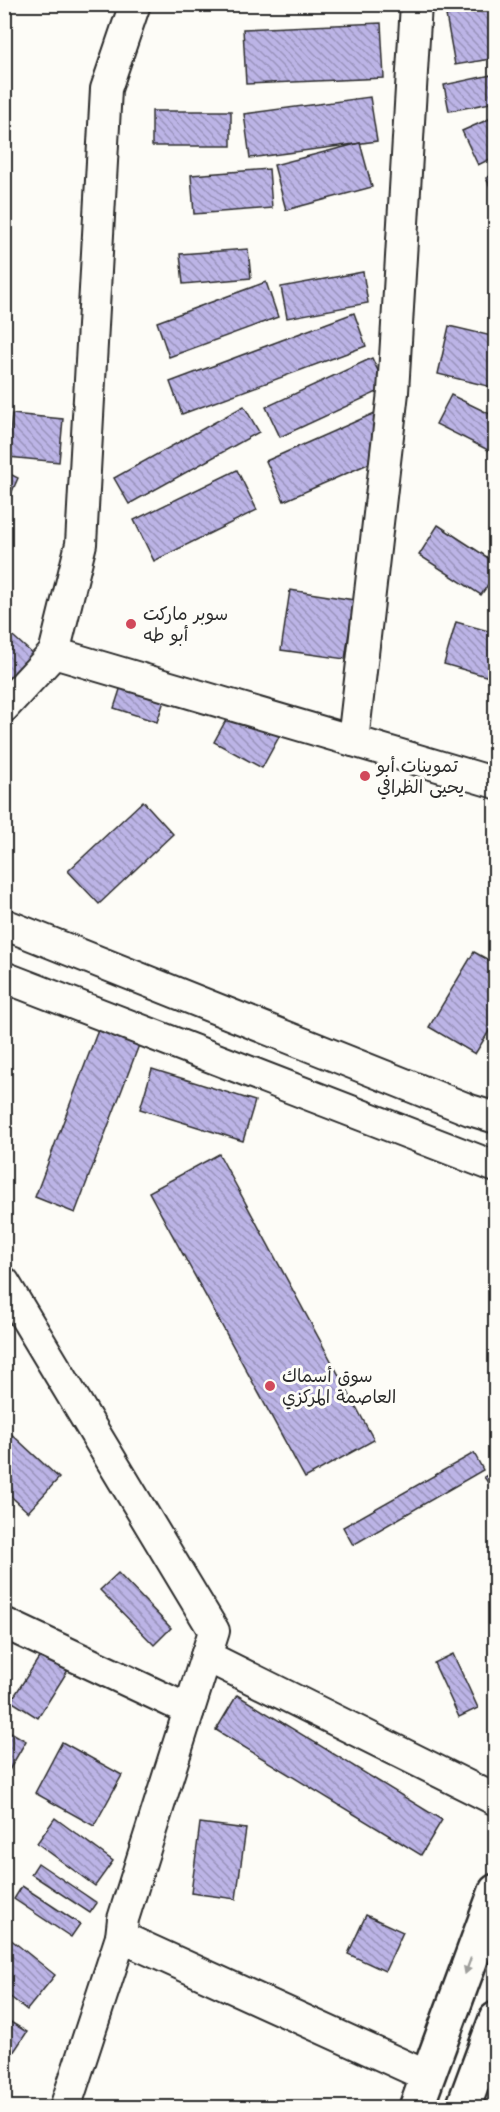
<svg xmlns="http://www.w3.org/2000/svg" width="500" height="2112" font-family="'Comic Neue','Playpen Sans Arabic',sans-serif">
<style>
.building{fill:url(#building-back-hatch);stroke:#2b2b2b;stroke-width:1.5}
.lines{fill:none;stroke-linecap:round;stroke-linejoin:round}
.street-casing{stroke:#2b2b2b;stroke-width:34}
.secondary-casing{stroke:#2b2b2b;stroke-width:38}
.street{stroke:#fdfcf7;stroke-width:30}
.secondary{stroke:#fdfcf7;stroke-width:33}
.oneway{fill:#9e9e9b}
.poi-dot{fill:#d1495b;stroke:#fdfcf7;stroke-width:2}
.labels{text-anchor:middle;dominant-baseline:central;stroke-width:6;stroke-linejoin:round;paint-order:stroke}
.poi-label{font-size:18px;fill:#2b2b2b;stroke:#fdfcf7;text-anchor:start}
</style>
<defs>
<pattern id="building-back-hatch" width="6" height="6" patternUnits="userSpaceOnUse" patternTransform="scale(1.5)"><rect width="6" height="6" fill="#bcb4e6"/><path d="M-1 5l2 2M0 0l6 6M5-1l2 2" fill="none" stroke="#9993bb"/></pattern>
</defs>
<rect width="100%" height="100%" fill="#fdfcf7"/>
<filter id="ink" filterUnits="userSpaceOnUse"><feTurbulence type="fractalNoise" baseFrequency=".0167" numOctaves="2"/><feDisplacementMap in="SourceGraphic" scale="12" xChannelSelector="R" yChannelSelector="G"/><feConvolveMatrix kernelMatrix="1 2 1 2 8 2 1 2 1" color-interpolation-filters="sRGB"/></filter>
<g filter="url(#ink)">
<g class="building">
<polygon points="496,7 496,58 455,65 446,15"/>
<polygon points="381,23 384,78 246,84 243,29"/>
<polygon points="496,74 496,102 449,111 444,85"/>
<polygon points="370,97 377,141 250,158 244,114"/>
<rect x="152" y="111" width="79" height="35"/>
<polygon points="496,116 496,156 478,165 462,131"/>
<polygon points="360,143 372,187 286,210 274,165"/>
<polygon points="269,169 272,208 194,214 191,175"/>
<polygon points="496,173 496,199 486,178"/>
<polygon points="248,249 251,278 183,284 180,254"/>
<polygon points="363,272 368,303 287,318 281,287"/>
<polygon points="266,282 278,317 169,357 157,322"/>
<polygon points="354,313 366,346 182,414 170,382"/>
<polygon points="449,326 496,337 496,388 438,374"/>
<polygon points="372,358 386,388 280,437 266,407"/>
<polygon points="451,395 496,417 496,454 436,424"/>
<polygon points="244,406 259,432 129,504 114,478"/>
<polygon points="377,412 395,452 284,501 266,461"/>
<polygon points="12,414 63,419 59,462 8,457"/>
<polygon points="237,470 257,510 154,561 134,520"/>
<polygon points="4,471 18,478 6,505 4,504"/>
<polygon points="438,525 496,563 496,573 481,595 419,555"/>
<polygon points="290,590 354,600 345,659 281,650"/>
<polygon points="456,622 496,633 496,679 444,664"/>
<polygon points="4,628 35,656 4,689"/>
<polygon points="125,674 168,689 157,722 114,708"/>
<polygon points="232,709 280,735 262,768 214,742"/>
<polygon points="143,801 173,834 99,904 68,871"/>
<polygon points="474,952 496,964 496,1020 475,1054 429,1027"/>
<polygon points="98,1030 139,1045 75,1213 35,1197"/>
<polygon points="152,1069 255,1101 243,1141 140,1109"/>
<polygon points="219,1154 374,1440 305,1478 149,1192"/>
<polygon points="6,1429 59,1478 28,1512 4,1490"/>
<polygon points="474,1453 483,1470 353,1545 343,1527"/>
<polygon points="496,1470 496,1494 484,1477"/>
<polygon points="118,1573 171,1628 154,1645 100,1590"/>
<polygon points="49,1642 75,1659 38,1718 11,1701"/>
<polygon points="453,1654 478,1708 459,1717 434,1663"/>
<polygon points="237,1695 442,1820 421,1855 216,1730"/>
<polygon points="4,1728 26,1741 4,1779"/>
<polygon points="62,1742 122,1775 94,1826 35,1793"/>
<polygon points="55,1818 113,1861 95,1886 37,1843"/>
<polygon points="200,1823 246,1829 236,1899 191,1893"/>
<polygon points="38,1863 97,1903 90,1913 31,1874"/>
<polygon points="22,1886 80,1924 71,1937 14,1899"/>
<polygon points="366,1915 403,1932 385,1971 348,1954"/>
<polygon points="4,1934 55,1975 27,2010 4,1992"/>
<polygon points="4,2018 27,2032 11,2056 4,2052"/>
</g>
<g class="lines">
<g class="street-casing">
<g id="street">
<polyline points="54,653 496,783"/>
<polyline points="4,707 54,653 81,544 106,89 135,4"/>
<polyline points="353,741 393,392 416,4"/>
<polyline points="4,924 470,1110 496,1118"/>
<polyline points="4,977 496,1167"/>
<polyline points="4,1282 214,1631 123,1919 121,1937 65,2108"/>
<polyline points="4,1623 189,1710"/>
<polyline points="206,1656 496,1800"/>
<polyline points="121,1937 427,2076"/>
</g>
</g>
<g class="secondary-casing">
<g id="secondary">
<polyline points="416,2108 496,1891"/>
<polyline points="463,2108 496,2019"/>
</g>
</g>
<use href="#street" class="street"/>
<use href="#secondary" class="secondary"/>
</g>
<defs><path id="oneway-solid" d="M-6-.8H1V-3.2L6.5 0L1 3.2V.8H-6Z" transform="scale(1.5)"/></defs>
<use class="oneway" href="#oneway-solid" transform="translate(468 1966) rotate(110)"/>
</g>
<g class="poi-dot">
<circle cx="131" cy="624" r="6"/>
<circle cx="365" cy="776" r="6"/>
<circle cx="270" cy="1386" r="6"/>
</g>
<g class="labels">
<g class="poi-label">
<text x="143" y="614">سوبر ماركت<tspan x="143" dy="21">أبو طه</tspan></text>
<text x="377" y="766">تموينات أبو<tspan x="377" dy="21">يحيى الظرافي</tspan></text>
<text x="282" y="1376">سوق أسماك<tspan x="282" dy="21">العاصمة المركزي</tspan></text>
</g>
</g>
<rect width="500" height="2112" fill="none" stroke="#fdfcf7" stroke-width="24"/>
<rect x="12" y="12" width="476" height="2088" fill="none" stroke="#2b2b2b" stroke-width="2" filter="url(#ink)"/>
</svg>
